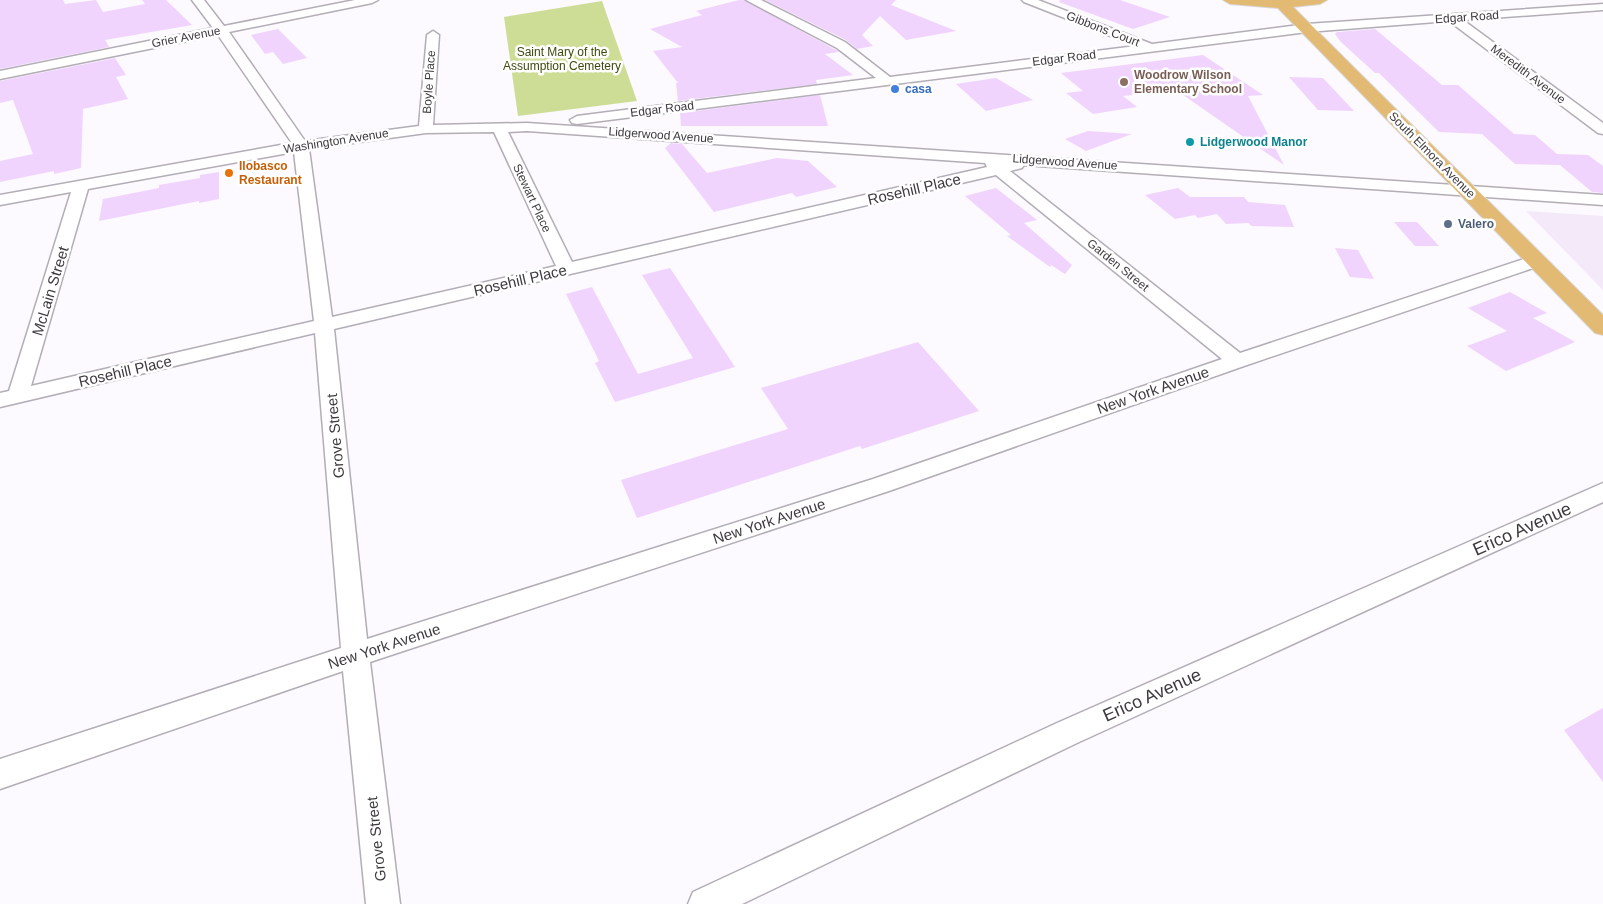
<svg xmlns="http://www.w3.org/2000/svg" width="1603" height="904" font-family="Arial,sans-serif">
<style>
.built{fill:#f4e9f9}
.green{fill:#cedd96}
.building{fill:#f0d4fe}
.lines{fill:none;stroke-linecap:round;stroke-linejoin:round}
.minor-casing{stroke:#b3adb6;stroke-width:3}
.major-casing{stroke:#d8d8d8;stroke-width:2}
.minor{fill:#fff;fill-rule:evenodd}
.major{fill:#e3ba73;fill-rule:evenodd}
.education-dot{fill:#8d6e63;stroke:#fff;stroke-width:2}
.shop-dot{fill:#3f7fe0;stroke:#fff;stroke-width:2}
.culture-dot{fill:#0f9aa8;stroke:#fff;stroke-width:2}
.food-dot{fill:#e8710a;stroke:#fff;stroke-width:2}
.service-dot{fill:#5c6f8a;stroke:#fff;stroke-width:2}
.labels{text-anchor:middle;dominant-baseline:central;stroke-width:5;stroke-linejoin:round;paint-order:stroke}
.far-street-label{font-size:12px;fill:#3d3a3e;stroke:#fff}
.far-park-label{font-size:12px;fill:#3f480c;stroke:#fff}
.far-education-label{font-size:12px;font-weight:bold;fill:#785e54;stroke:#fff;text-anchor:start}
.far-shop-label{font-size:12px;font-weight:bold;fill:#366cbe;stroke:#fff;text-anchor:start}
.far-culture-label{font-size:12px;font-weight:bold;fill:#0d838f;stroke:#fff;text-anchor:start}
.far-food-label{font-size:12px;font-weight:bold;fill:#c56008;stroke:#fff;text-anchor:start}
.far-service-label{font-size:12px;font-weight:bold;fill:#4e5e75;stroke:#fff;text-anchor:start}
.street-label{font-size:15px;fill:#3d3a3e;stroke:#fff}
.near-street-label{font-size:18px;fill:#3d3a3e;stroke:#fff}
</style>
<rect width="100%" height="100%" fill="#fcf9ff"/>
<polygon class="built" points="1526,211 1603,216 1603,290"/>
<polygon class="green" points="602,1 637,101 518,116 504,17"/>
<g class="building">
<polygon points="0,0 63,0 65,4 96,0 103,12 145,4 142,0 166,0 192,25 105,40 109,47 0,69"/>
<polygon points="739,0 744,0 836,50 839,52 825,54 853,75 816,80 817,84 678,101 676,83 678,83 653,51 682,47 650,29 702,15 696,11"/>
<polygon points="765,0 896,0 891,5 956,31 906,40 880,16 862,35 873,46 857,49 846,40"/>
<polygon points="1060,0 1120,0 1170,17 1133,29 1059,2"/>
<polygon points="278,29 307,58 283,64 273,52 265,54 251,35"/>
<polygon points="1375,29 1442,85 1458,85 1514,134 1535,135 1557,154 1588,155 1603,166 1603,193 1592,192 1560,165 1515,164 1482,134 1439,132 1379,73 1375,73 1341,42 1335,34 1337,32"/>
<polygon points="1203,55 1263,95 1248,96 1284,165 1176,90 1123,96 1137,107 1093,114 1066,93 1083,91 1061,73"/>
<polygon points="115,58 126,75 116,77 128,99 83,109 81,168 54,174 54,171 0,182 0,161 33,154 13,100 0,103 0,81"/>
<polygon points="1289,77 1323,78 1354,111 1318,110"/>
<polygon points="996,78 1033,100 986,111 956,84"/>
<polygon points="820,95 828,126 681,126 680,113"/>
<polygon points="1088,131 1132,134 1086,151 1065,139"/>
<polygon points="671,143 682,144 707,173 777,158 808,161 837,187 796,197 792,193 714,212 665,148"/>
<polygon points="219,172 219,199 199,203 199,201 99,221 103,199 159,188 159,185 200,178 200,175"/>
<polygon points="996,188 1037,220 1024,223 1072,265 1065,274 1051,265 1050,267 1007,236 1011,235 965,196"/>
<polygon points="1178,188 1190,197 1244,197 1248,202 1285,205 1294,227 1251,226 1249,223 1226,224 1217,214 1198,218 1195,215 1175,219 1145,195"/>
<polygon points="1394,222 1417,222 1439,246 1415,246"/>
<polygon points="1335,248 1358,250 1374,279 1350,277"/>
<polygon points="670,268 735,367 615,402 595,363 599,361 566,294 592,287 638,374 693,358 642,275"/>
<polygon points="1510,292 1547,313 1533,318 1575,342 1506,371 1467,346 1507,331 1468,308"/>
<polygon points="918,342 979,411 862,449 860,446 637,518 621,480 788,429 761,388"/>
<polygon points="1603,708 1603,782 1564,730"/>
</g>
<g class="lines">
<g class="minor-casing">
<g id="minor">
<path d="M192,0H204L224,26L355,0H378L372,3L229,32L305,141L419,126L427,35L433,31L439,35L433,125L527,123L1603,195V205L1024,165L1022,168L1010,171L1240,353L1530,257L1536,256L1542,257L1545,261L1542,265L1244,366L889,491L370,662L400,904H366L343,671L0,789V759L341,648L315,333L0,407V393L9,391L71,192L0,205V195L292,143L218,35L0,79V71L213,28ZM527,131L985,163L987,167L572,262L508,132ZM494,132L556,266L332,317L309,149L426,133ZM294,152L314,321L31,386L88,189ZM996,175L1222,359L873,479L367,639L334,329Z"/>
<polygon points="746,0 761,0 845,42 890,77 1136,46 1024,2 1022,0 1038,0 1152,44 1307,24 1603,4 1603,10 1463,20 1603,123 1603,134 1598,133 1449,21 1307,32 577,124 572,123 570,120 577,116 876,78 837,48"/>
<polygon points="1603,483 1603,502 1077,743 742,904 688,904 693,892 1057,723"/>
</g>
</g>
<g class="major-casing">
<polygon id="major" points="1223,0 1327,0 1320,4 1293,7 1603,315 1603,335 1595,333 1278,8 1230,4"/>
</g>
<use href="#minor" class="minor"/>
<use href="#major" class="major"/>
</g>
<circle class="education-dot" cx="1124" cy="82" r="5"/>
<circle class="shop-dot" cx="895" cy="89" r="5"/>
<circle class="culture-dot" cx="1190" cy="142" r="5"/>
<circle class="food-dot" cx="229" cy="173" r="5"/>
<circle class="service-dot" cx="1448" cy="224" r="5"/>
<g class="labels">
<g class="far-street-label">
<text transform="translate(1467 17) rotate(-4)">Edgar Road</text>
<text transform="translate(1103 29) rotate(21)">Gibbons Court</text>
<text transform="translate(186 37) rotate(-11)">Grier Avenue</text>
<text transform="translate(1064 58) rotate(-7)">Edgar Road</text>
<text transform="translate(1528 74) rotate(37)">Meredith Avenue</text>
<text transform="translate(429 82) rotate(-86)">Boyle Place</text>
<text transform="translate(662 109) rotate(-7)">Edgar Road</text>
<text transform="translate(661 135) rotate(4)">Lidgerwood Avenue</text>
<text transform="translate(336 141) rotate(-9)">Washington Avenue</text>
<text transform="translate(1432 155) rotate(45)">South Elmora Avenue</text>
<text transform="translate(1065 162) rotate(4)">Lidgerwood Avenue</text>
<text transform="translate(532 198) rotate(65)">Stewart Place</text>
<text transform="translate(1118 265) rotate(39)">Garden Street</text>
</g>
<g class="far-park-label">
<text x="562" y="52">Saint Mary of the<tspan x="562" dy="14">Assumption Cemetery</tspan></text>
</g>
<g class="far-education-label">
<text x="1134" y="75">Woodrow Wilson<tspan x="1134" dy="14">Elementary School</tspan></text>
</g>
<g class="far-shop-label">
<text x="905" y="89">casa</text>
</g>
<g class="far-culture-label">
<text x="1200" y="142">Lidgerwood Manor</text>
</g>
<g class="far-food-label">
<text x="239" y="166">Ilobasco<tspan x="239" dy="14">Restaurant</tspan></text>
</g>
<g class="far-service-label">
<text x="1458" y="224">Valero</text>
</g>
<g class="street-label">
<text transform="translate(914 189) rotate(-13)">Rosehill Place</text>
<text transform="translate(520 280) rotate(-13)">Rosehill Place</text>
<text transform="translate(50 291) rotate(-73)">McLain Street</text>
<text transform="translate(125 371) rotate(-13)">Rosehill Place</text>
<text transform="translate(1153 390) rotate(-19)">New York Avenue</text>
<text transform="translate(335 436) rotate(-95)">Grove Street</text>
<text transform="translate(769 521) rotate(-18)">New York Avenue</text>
<text transform="translate(384 646) rotate(-18)">New York Avenue</text>
<text transform="translate(376 839) rotate(-96)">Grove Street</text>
</g>
<g class="near-street-label">
<text transform="translate(1522 529) rotate(-24)">Erico Avenue</text>
<text transform="translate(1152 695) rotate(-24)">Erico Avenue</text>
</g>
</g>
</svg>
